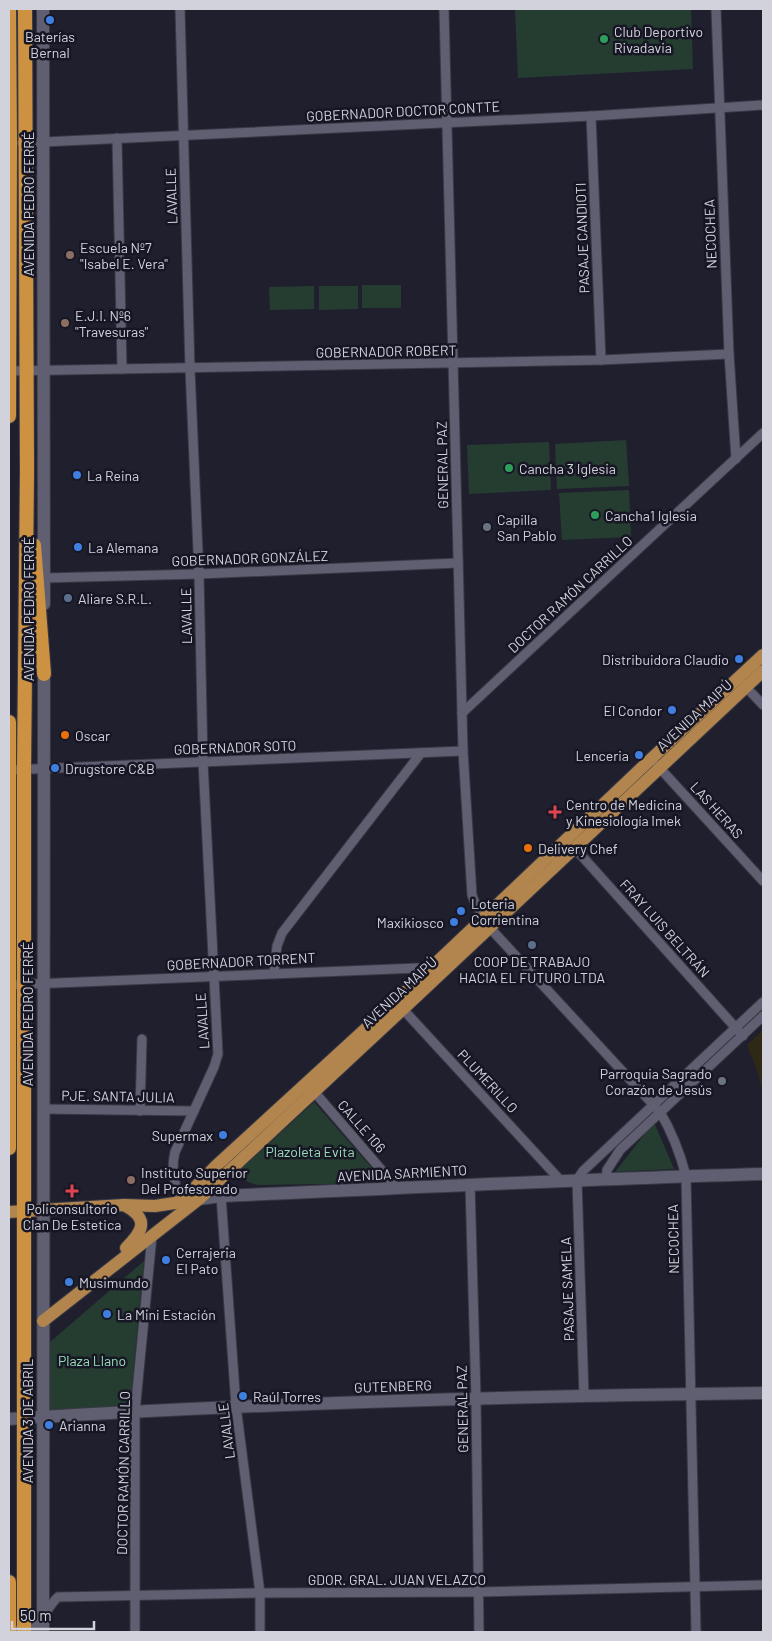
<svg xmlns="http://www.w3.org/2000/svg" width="772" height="1641" font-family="Barlow,sans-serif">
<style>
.education{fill:#2e2817}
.green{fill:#253d30}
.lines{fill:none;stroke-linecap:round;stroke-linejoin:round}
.minor-casing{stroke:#3a3946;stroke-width:11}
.secondary-casing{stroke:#3a3946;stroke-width:14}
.primary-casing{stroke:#3a3946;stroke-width:14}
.trunk-casing{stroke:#3a3946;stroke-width:16}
.minor{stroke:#605f71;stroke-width:9}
.secondary{stroke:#605f71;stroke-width:12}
.primary{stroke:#b1854d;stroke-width:12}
.trunk{stroke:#cc9241;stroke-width:14}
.shop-dot{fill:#3f7fe0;stroke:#171624;stroke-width:2}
.leisure-dot{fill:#2e9e5b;stroke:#171624;stroke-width:2}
.education-dot{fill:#8d6e63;stroke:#171624;stroke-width:2}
.worship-dot{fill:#6b7280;stroke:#171624;stroke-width:2}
.service-dot{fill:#5c6f8a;stroke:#171624;stroke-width:2}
.food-dot{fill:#e8710a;stroke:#171624;stroke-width:2}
.health-dot{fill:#e0444e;stroke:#171624;stroke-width:2}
.labels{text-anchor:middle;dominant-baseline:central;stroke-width:5;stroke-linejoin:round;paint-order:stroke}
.poi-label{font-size:14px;fill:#d2d2dc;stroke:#171624;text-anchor:start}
.street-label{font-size:14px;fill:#d2d2dc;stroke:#171624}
.park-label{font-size:14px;fill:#98deb8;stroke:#171624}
</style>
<rect width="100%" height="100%" fill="#201f2e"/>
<polygon class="education" points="763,1030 763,1094 758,1073 747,1045"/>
<g class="green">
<polygon points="515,9 691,9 693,69 518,78"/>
<rect x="362" y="285" width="39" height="23"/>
<polygon points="314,286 314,309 270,310 269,287"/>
<polygon points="319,286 358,286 358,309 319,310"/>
<polygon points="626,440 629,486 557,489 555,444"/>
<polygon points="549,442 551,490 469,494 467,445"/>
<polygon points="629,490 631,537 562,540 559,493"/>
<path d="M314,1102L385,1183L258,1185C250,1183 244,1182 240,1174L243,1167Z"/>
<polygon points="654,1122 674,1169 615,1172"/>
<polygon points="144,1261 130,1407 50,1412 49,1343"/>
</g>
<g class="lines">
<g class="minor-casing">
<g id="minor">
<path d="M180,9L190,369L199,574L203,762L218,1054L214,1067L175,1152C170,1171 175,1189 183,1207"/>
<path d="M444,9L463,751L472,895L476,906L490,928L660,1112C672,1132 680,1153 686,1176L696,1632"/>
<polyline points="716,9 729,354 736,459"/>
<polyline points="591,116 601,360"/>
<polyline points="117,138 122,369"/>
<polyline points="22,143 591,116 763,105"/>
<polyline points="9,371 601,360 729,354"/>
<polyline points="44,578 199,574 458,563"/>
<polyline points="743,684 763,705"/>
<polyline points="462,713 763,433"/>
<polyline points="657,765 763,881"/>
<polyline points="9,770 463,751"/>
<polyline points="572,845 743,1036"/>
<polyline points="274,973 277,946 282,933 421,753"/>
<polyline points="9,985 418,968 429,974"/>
<polyline points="400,1006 561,1181"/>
<polyline points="311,1088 397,1188"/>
<polyline points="43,1109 194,1111"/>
<polyline points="140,1111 142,1039"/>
<polyline points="606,1180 607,1170 620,1150 763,1016"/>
<polyline points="470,1184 476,1398 479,1632"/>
<polyline points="221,1196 236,1406 260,1593 260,1632"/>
<polyline points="584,1396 577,1180 583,1171 763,1002"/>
<path d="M9,1631L35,1628C44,1618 48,1606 58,1597L260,1593L479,1592L763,1585"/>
<polyline points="135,1632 135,1412 152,1236"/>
</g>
</g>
<g class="secondary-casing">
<g id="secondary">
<polyline points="43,9 44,604"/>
<path d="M199,1199L221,1196C402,1188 582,1179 763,1174"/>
<path d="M9,1419C260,1403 512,1396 763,1393"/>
<polyline points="43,1632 44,664"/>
</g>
</g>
<g class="primary-casing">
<g id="primary">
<polyline points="181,1202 216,1166 396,1001 651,759 763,655"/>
<path d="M124,1205C150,1219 143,1231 126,1248"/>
<polyline points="9,1212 124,1205 155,1206 188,1201"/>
<polyline points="43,1321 199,1199 403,1009 763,671"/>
</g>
</g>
<g class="trunk-casing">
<g id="trunk">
<polyline points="9,416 10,143 9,9"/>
<polyline points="34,545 44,674"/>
<polyline points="9,722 9,1148"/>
<polyline points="9,1582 9,1632"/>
<polyline points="24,1632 24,769 27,471 25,9"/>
</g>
</g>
<use href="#minor" class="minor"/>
<use href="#secondary" class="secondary"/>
<use href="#primary" class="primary"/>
<use href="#trunk" class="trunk"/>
</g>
<g class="shop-dot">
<circle cx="50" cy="20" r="5"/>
<circle cx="77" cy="475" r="5"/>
<circle cx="78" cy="547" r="5"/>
<circle cx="739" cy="659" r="5"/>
<circle cx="672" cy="710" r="5"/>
<circle cx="639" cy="755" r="5"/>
<circle cx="55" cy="768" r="5"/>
<circle cx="461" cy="911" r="5"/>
<circle cx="454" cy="922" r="5"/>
<circle cx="223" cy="1135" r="5"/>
<circle cx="166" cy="1260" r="5"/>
<circle cx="69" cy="1282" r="5"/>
<circle cx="107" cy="1314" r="5"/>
<circle cx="243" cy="1396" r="5"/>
<circle cx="49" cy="1425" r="5"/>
</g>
<g class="leisure-dot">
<circle cx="604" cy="39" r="5"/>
<circle cx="509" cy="468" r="5"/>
<circle cx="595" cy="515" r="5"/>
</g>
<g class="education-dot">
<circle cx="70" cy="255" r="5"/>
<circle cx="65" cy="323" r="5"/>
<circle cx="131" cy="1180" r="5"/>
</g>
<g class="worship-dot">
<circle cx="487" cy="527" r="5"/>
<circle cx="722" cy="1081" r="5"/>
</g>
<g class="service-dot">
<circle cx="68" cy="598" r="5"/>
<circle cx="532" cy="945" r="5"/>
</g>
<g class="food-dot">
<circle cx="65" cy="735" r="5"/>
<circle cx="528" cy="848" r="5"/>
</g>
<g class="health-dot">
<path d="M552.5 804.5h5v5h5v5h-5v5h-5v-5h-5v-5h5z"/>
<path d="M69.5 1183.5h5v5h5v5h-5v5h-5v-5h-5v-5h5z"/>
</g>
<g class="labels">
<g class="poi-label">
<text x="614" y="31">Club Deportivo<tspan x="614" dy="16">Rivadavia</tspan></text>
<text x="50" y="36" text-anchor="middle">Baterías<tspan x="50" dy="16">Bernal</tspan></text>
<text x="80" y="247">Escuela Nº7<tspan x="80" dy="16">"Isabel E. Vera"</tspan></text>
<text x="75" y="315">E.J.I. Nº6<tspan x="75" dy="16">"Travesuras"</tspan></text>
<text x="519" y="468">Cancha 3 Iglesia</text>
<text x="87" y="475">La Reina</text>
<text x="605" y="515">Cancha1 Iglesia</text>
<text x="497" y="519">Capilla<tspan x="497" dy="16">San Pablo</tspan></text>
<text x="88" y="547">La Alemana</text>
<text x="78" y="598">Aliare S.R.L.</text>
<text x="729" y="659" text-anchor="end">Distribuidora Claudio</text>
<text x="662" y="710" text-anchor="end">El Condor</text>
<text x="75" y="735">Oscar</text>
<text x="629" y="755" text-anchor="end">Lenceria</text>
<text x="65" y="768">Drugstore C&amp;B</text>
<text x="566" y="804">Centro de Medicina<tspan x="566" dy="16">y Kinesiología Imek</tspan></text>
<text x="538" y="848">Delivery Chef</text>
<text x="471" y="903">Loteria<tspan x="471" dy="16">Corrientina</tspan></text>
<text x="444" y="922" text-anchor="end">Maxikiosco</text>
<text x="532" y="961" text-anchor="middle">COOP DE TRABAJO<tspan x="532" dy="16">HACIA EL FUTURO LTDA</tspan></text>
<text x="712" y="1073" text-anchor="end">Parroquia Sagrado<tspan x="712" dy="16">Corazón de Jesús</tspan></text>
<text x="213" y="1135" text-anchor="end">Supermax</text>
<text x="141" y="1172">Instituto Superior<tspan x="141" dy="16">Del Profesorado</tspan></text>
<text x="72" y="1208" text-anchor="middle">Policonsultorio<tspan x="72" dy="16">Clan De Estetica</tspan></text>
<text x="176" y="1252">Cerrajeria<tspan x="176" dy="16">El Pato</tspan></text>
<text x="79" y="1282">Musimundo</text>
<text x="117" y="1314">La Mini Estación</text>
<text x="253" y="1396">Raúl Torres</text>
<text x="59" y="1425">Arianna</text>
</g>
<g class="street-label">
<text transform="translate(403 111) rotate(-3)">GOBERNADOR DOCTOR CONTTE</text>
<text transform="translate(171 196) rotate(-92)">LAVALLE</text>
<text transform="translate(28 204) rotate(-90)">AVENIDA PEDRO FERRÉ</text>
<text transform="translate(710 234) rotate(-92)">NECOCHEA</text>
<text transform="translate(582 238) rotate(-92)">PASAJE CANDIOTI</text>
<text transform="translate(386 351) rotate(-1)">GOBERNADOR ROBERT</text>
<text transform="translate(442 465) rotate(-91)">GENERAL PAZ</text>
<text transform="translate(250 558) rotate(-2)">GOBERNADOR GONZÁLEZ</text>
<text transform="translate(570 594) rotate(-43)">DOCTOR RAMÓN CARRILLO</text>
<text transform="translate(28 609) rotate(-90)">AVENIDA PEDRO FERRÉ</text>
<text transform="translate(186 616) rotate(-91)">LAVALLE</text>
<text transform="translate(694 715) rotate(-43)">AVENIDA MAIPÚ</text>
<text transform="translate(235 747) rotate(-2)">GOBERNADOR SOTO</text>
<text transform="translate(717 810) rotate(48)">LAS HERAS</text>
<text transform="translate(665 928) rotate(48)">FRAY LUIS BELTRÁN</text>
<text transform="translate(241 961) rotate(-3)">GOBERNADOR TORRENT</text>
<text transform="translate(399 992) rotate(-43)">AVENIDA MAIPÚ</text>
<text transform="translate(27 1014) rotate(-90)">AVENIDA PEDRO FERRÉ</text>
<text transform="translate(202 1021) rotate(-94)">LAVALLE</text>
<text transform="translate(488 1081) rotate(47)">PLUMERILLO</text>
<text transform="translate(118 1096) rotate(1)">PJE. SANTA JULIA</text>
<text transform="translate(362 1126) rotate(49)">CALLE 106</text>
<text transform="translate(402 1173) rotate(-3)">AVENIDA SARMIENTO</text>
<text transform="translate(673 1239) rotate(-91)">NECOCHEA</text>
<text transform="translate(567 1289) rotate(-92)">PASAJE SAMELA</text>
<text transform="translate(393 1386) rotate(-2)">GUTENBERG</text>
<text transform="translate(462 1409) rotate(-91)">GENERAL PAZ</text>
<text transform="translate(27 1421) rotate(-90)">AVENIDA 3 DE ABRIL</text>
<text transform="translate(226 1431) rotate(-97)">LAVALLE</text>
<text transform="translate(123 1473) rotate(-89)">DOCTOR RAMÓN CARRILLO</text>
<text x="397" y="1579">GDOR. GRAL. JUAN VELAZCO</text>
</g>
<g class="park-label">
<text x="310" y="1151">Plazoleta Evita</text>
<text x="92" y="1360">Plaza Llano</text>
</g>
</g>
<rect width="772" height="1641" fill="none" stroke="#d2d2dc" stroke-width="20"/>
<path d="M12 1621v8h82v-8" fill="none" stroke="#d2d2dc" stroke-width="2.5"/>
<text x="20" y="1621" font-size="15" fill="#d2d2dc" stroke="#171624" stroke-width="4" paint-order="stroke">50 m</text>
</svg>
